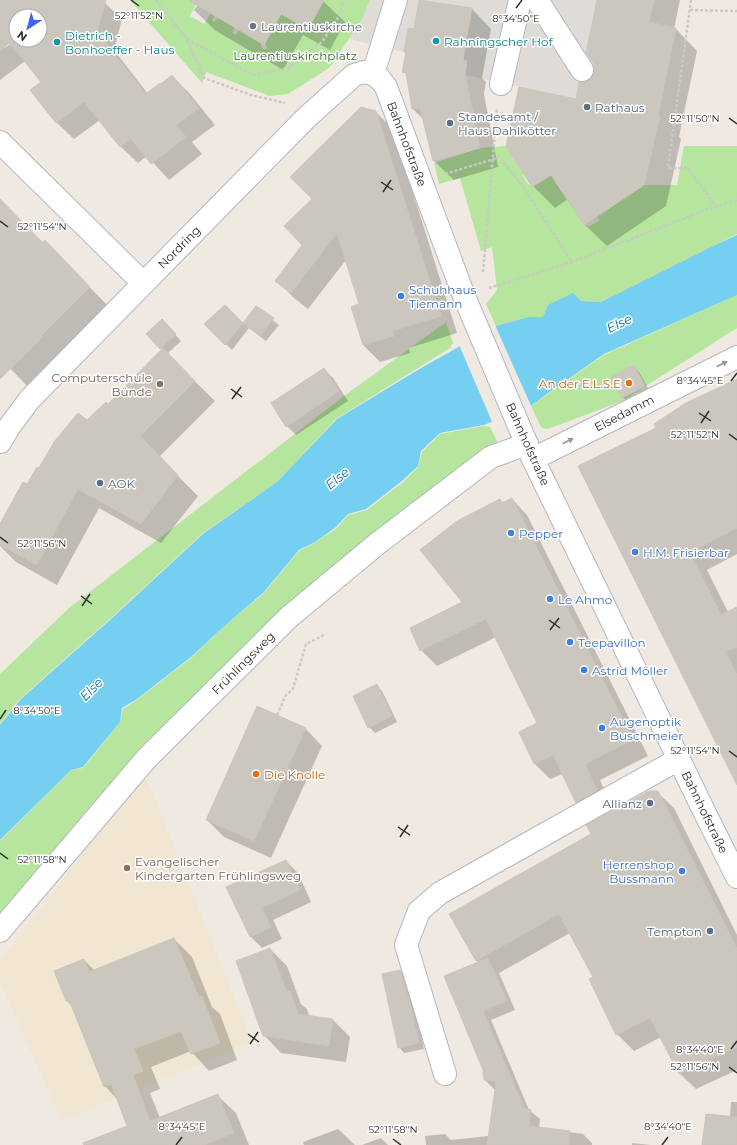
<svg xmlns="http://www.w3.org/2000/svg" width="737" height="1145" font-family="Montserrat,sans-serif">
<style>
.education{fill:#f0e6d1}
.green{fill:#b6e59e}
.plaza{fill:#dfdcd8}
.water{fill:#75cff0}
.pier{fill:#efe9e1}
.shadow{fill:#0003;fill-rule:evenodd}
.building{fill:#cbc7bf;stroke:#cbc5ba;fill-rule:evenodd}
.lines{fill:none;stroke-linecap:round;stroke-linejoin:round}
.minor-casing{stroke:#b4b7c1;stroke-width:24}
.path{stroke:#c9c9c9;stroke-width:2.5;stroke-dasharray:3 2;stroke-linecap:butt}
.minor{stroke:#fff;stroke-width:22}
.oneway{fill:#969696}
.ticks{fill:none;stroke:#2e2e2e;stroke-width:1.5}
.worship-dot{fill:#6b7280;stroke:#fff;stroke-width:1.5}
.culture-dot{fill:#0f9aa8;stroke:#fff;stroke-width:1.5}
.service-dot{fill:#5c6f8a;stroke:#fff;stroke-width:1.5}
.shop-dot{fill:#3f7fe0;stroke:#fff;stroke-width:1.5}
.food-dot{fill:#e8710a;stroke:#fff;stroke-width:1.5}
.education-dot{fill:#8d6e63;stroke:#fff;stroke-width:1.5}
.labels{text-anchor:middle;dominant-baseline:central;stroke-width:3;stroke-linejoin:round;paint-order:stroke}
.worship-label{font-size:12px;fill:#5b616d;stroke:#fff;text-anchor:start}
.culture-label{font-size:12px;fill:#0d838f;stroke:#fff;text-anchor:start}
.park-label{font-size:12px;fill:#2c6e1b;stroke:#fff}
.service-label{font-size:12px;fill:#4e5e75;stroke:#fff;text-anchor:start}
.street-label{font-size:12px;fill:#2e2e2e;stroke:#fff}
.shop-label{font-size:12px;fill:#366cbe;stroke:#fff;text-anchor:start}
.education-label{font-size:12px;fill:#785e54;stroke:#fff;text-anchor:end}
.food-label{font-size:12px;fill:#c56008;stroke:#fff;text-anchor:end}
.water-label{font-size:13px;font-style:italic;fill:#0d6fa3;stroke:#fff}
.ticks-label{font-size:10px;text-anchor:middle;fill:#2e2e2e;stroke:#fff;stroke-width:3;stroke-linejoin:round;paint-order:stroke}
</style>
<rect width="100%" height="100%" fill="#efe9e1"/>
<polygon class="education" points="145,774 252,1043 62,1121 0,982 0,961"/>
<g class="green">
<polygon points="130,0 189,0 196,4 190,16 204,24 211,13 215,15 212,21 215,22 218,18 235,27 232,33 236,35 239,30 261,43 262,49 267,49 265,42 281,14 308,29 324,0 370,0 362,20 329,68 288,94 270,96 206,72 202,83"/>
<polygon points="506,146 524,174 523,176 528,184 532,186 552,174 584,225 590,226 600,220 596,216 601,213 602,213 644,185 677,185 684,146 737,146 737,234 601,302 581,301 543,317 528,317 496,326 486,304 497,290 492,247 481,251 460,178 439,184 434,163 480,148"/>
<polygon points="737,295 737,328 622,401 548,429 542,428 540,425 531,406 545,396 604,355"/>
<polygon points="446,322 453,343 450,348 336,419 277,482 203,533 111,618 20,699 0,724 0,674 69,608 344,396"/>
<polygon points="484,426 490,427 498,443 329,571 0,917 0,841 71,770 83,768 97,751 120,722 123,709 138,699 191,658 231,620 263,594 299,551 318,541 337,528 348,515 367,510 403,482 418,467 422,452 440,434"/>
</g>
<g class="plaza">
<polygon points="370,0 419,0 414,29 408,28 404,52 349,39 362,20"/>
<polygon points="421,0 597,0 576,99 465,75 463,60 472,8"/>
</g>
<polygon class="water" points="737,235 737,295 604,354 544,396 531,406 484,425 440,433 421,451 418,466 402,481 366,509 348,514 336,527 317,541 299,550 263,593 231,620 191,657 137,699 122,708 120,722 97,750 83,767 71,770 0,840 0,725 21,699 111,619 204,533 277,482 337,419 416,371 496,326 528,317 543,317 548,305 573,293 581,301 601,302 713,246"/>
<polygon class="pier" points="495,325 532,408 493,424 459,345"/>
<g class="shadow">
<path d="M0,0H96L105,3L122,19L114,50L148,94L172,76L189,93L215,125L192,142L202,154L169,180L147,156L138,163L121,147L100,120L74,139L57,123L32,91L42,83L25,61L0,80ZM16,16H40V40H16ZM13,39L15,41L5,48V46Z"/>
<polygon points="192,0 322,0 345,22 330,50 303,35 283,70 216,31 194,10 197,6"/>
<polygon points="598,0 680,0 674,29 676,29 697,51 679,137 681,139 666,206 607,246 585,225 568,199 555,208 533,186 577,100 594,77"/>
<polygon points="472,9 491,29 482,78 486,82 484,94 498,167 454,180 434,161 424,120 413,109 408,76 403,71 406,53 405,52 415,30"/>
<polygon points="376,112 393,129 457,333 409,348 410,353 380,362 363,345 352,307 360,305 346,260 308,309 294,298 277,281 303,245 313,199"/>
<polygon points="0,201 43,244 64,261 109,307 29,388 6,364 0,370"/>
<polygon points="225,306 243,325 256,307 279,325 266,341 249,328 232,350 205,324"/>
<polygon points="167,326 181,341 167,354 215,401 159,457 198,496 161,543 99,508 57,585 16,562 0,546 0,535 28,485 39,469 87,422 108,406 163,350 147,334"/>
<polygon points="634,366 639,372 650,392 629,403 623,398 612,378"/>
<polygon points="324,369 333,378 348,401 296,435 287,426"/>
<polygon points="737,380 737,554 707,570 728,612 737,608 737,784 657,429"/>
<polygon points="512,499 527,515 648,756 600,780 612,806 592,818 576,802 563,774 550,779 535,764 539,724 496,637 437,666 421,650 464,603 500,500 503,503"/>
<polygon points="376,685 382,691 397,722 375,733 369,727"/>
<polygon points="305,728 322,746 271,858 224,837 207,820"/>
<polygon points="657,792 674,808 737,935 737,1070 696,1089 679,1073 661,1037 634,1051 617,1034 595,977 570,933 499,973 515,1010 491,1020 529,1110 540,1119 539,1128 583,1134 592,1143 592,1145 426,1145 425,1136 445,1134 451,1140 489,1136 496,1089 494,1089 485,1080 479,963 476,960 592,835"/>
<polygon points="286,861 298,873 311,902 273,920 282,939 262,948 250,936 228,888"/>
<polygon points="174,939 192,957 212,1007 220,1014 237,1060 209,1071 191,1051 151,1067 160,1089 150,1093 160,1118 218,1096 236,1113 249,1145 95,1145 128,1127 117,1099 105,1086 73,1007 67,1001 84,960 95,971"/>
<polygon points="270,949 287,966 301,1004 307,1009 309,1016 333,1020 350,1037 346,1062 281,1053 264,1035"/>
<polygon points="400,971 406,977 414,1003 424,1049 404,1053 399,1047"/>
<polygon points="731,1102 737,1102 737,1145 703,1145 730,1117"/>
<polygon points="338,1129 355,1145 304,1145 303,1142"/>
<polygon points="381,1138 388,1145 362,1145"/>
<polygon points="632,1143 651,1145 632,1145"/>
</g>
<g class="building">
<path d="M0,0H106L97,32L146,94L160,83L161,84L172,75L199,108L176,125L186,137L151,164L131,139L120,147L84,102L56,123L30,90L41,82L10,43L0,51ZM16,16H40V40H16Z"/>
<polygon points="189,0 324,0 308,29 281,14 264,45"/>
<polygon points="419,0 472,8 463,60 467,61 465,74 480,148 433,161 420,108 412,109 406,73 402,72 406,52 404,52 408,28 414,29"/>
<polygon points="597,0 654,0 649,22 676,28 658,116 660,116 644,185 584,225 551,175 532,187 506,146 519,87 576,99 579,82 583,82 588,81 593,76 594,69 593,63 586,53"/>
<polygon points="361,107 376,111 441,316 392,331 394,336 363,345 351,307 359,304 337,233 291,293 275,281 302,245 284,226 312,199 290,177"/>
<polygon points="0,199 43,243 45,240 90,287 41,336 43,337 0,379"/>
<polygon points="225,305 243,323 225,345 204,324"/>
<polygon points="256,306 274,318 260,336 243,323"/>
<polygon points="162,319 176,334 160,349 146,334"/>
<polygon points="163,348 195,381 140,436 178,475 141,524 78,489 37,565 0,545 0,524 23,482 27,484 37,467 39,468 54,442 78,413 87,420 106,402 108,404"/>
<polygon points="634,365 645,386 622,398 611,377"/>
<polygon points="324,368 339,391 286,427 271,403"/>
<polygon points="737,379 737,528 690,552 721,615 737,607 737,647 726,652 737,675 737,785 578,466 656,428 654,424 686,403"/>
<polygon points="512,498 633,740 585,764 597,790 576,803 553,755 534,764 519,732 537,723 486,619 420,651 410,628 462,602 420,550 457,521 500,499 502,503"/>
<polygon points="377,684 392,716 368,728 353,696"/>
<polygon points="257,706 306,728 254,841 206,820"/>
<polygon points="649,791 658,791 737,949 737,1047 679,1074 650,1018 616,1035 589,979 593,977 559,914 476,961 449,914 591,834 586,825"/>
<polygon points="286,860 300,890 262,908 271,927 250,937 226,887"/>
<polygon points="174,938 199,997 202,996 220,1043 191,1054 181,1031 134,1049 143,1071 133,1075 150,1121 218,1094 234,1133 204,1145 84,1145 83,1143 127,1126 111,1084 104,1087 69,1000 66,1001 54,971 84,959 89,972"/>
<polygon points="270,948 287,992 290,991 298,1014 333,1019 329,1046 263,1036 236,961"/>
<polygon points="488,958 507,1001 483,1011 524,1108 531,1110 529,1126 570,1131 569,1145 487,1145 496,1082 484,1080 483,1070 444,976"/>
<polygon points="400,970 408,996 419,1043 398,1048 382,974"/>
<polygon points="706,1114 737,1117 737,1145 702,1145"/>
</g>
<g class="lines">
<g class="minor-casing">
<g id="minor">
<polyline points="537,0 582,70"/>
<polyline points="373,74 396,0"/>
<polyline points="501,84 520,0"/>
<polyline points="0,142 143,283"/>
<polyline points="0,442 9,427 30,399 306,118 354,75 364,72 373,74 380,79 386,87 464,296 533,459 704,811 737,877"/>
<polyline points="533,459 737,357"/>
<polyline points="0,931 147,758 289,617 377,544 491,457 527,444"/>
<polyline points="445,1074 406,945 419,911 440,893 679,759"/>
</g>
</g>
<g class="path">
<polyline points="156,0 187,39 253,75 288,68 322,42 337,19 344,0"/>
<polyline points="691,0 668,168 687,168 716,206"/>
<polyline points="690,10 737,11"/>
<polyline points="187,40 204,78 251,95 285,103"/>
<polyline points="445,174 500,157 526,191 572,262"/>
<polyline points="483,272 497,108"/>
<polyline points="489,288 572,262 716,206 737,200"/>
<polyline points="277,715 286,695 293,689 306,644 324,635"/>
</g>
<use href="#minor" class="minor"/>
</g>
<defs><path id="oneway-solid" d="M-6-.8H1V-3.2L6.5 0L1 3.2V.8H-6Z"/></defs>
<g class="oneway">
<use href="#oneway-solid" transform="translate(722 364) rotate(-27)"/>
<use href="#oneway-solid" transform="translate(568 441) rotate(-27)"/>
</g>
<path class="ticks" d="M131,0L139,6M516,8L522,0M729,118L737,124M381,182L393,190M383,192L391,180M0,221L8,227M731,381L737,373M231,389L242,397M232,399L241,387M699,413L711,421M701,423L709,411M729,434L737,440M0,537L8,543M81,596L92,604M82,606L90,594M549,620L560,628M550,630L559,618M0,719L6,710M729,751L737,757M398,827L410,835M400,837L408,825M0,853L8,859M248,1034L259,1042M250,1044L258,1032M731,1049L737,1041M729,1067L737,1073M393,1139L401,1145M176,1145L182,1137M662,1145L668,1137"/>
<circle class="worship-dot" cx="253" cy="26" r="4"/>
<g class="culture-dot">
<circle cx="436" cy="41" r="4"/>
<circle cx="57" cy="42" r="4"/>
</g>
<g class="service-dot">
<circle cx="587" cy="107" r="4"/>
<circle cx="450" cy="123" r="4"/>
<circle cx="100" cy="483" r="4"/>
<circle cx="650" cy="803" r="4"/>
<circle cx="710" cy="931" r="4"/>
</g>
<g class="shop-dot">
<circle cx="401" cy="296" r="4"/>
<circle cx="511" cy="533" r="4"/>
<circle cx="635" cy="552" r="4"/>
<circle cx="550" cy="599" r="4"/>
<circle cx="570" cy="642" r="4"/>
<circle cx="584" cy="670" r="4"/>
<circle cx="602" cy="728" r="4"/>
<circle cx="682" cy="871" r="4"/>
</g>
<g class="food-dot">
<circle cx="629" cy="383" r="4"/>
<circle cx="256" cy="774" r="4"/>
</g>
<g class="education-dot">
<circle cx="160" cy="384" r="4"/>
<circle cx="127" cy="868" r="4"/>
</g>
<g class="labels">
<g class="worship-label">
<text x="261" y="26">Laurentiuskirche</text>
</g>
<g class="culture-label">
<text x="65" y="35">Dietrich -<tspan x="65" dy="14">Bonhoeffer - Haus</tspan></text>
<text x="444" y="41">Rahningscher Hof</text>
</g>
<g class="park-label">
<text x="295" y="55">Laurentiuskirchplatz</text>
</g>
<g class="service-label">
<text x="595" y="107">Rathaus</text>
<text x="458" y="116">Standesamt /<tspan x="458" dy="14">Haus Dahlkötter</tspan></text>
<text x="108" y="483">AOK</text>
<text x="642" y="803" text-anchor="end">Allianz</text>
<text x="702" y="931" text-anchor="end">Tempton</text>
</g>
<g class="street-label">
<text transform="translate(407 144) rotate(69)">Bahnhofstraße</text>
<text transform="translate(179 247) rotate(-45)">Nordring</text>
<text transform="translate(624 413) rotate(-27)">Elsedamm</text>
<text transform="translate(528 444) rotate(66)">Bahnhofstraße</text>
<text transform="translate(243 663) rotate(-45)">Frühlingsweg</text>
<text transform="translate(705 812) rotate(64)">Bahnhofstraße</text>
</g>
<g class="shop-label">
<text x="409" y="289">Schuhhaus<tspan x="409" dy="14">Tiemann</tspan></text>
<text x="519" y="533">Pepper</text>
<text x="643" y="552">H.M. Frisierbar</text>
<text x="558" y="599">Le Ahmo</text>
<text x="578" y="642">Teepavillon</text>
<text x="592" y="670">Astrid Möller</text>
<text x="610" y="721">Augenoptik<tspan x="610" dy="14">Buschmeier</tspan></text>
<text x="674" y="864" text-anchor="end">Herrenshop<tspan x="674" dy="14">Bussmann</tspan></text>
</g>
<g class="education-label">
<text x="152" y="377">Computerschule<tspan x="152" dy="14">Bünde</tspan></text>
<text x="135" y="861" text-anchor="start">Evangelischer<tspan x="135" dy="14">Kindergarten Frühlingsweg</tspan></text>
</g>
<g class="food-label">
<text x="621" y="383">An der E.L.S.E</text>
<text x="264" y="774" text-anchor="start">Die Knolle</text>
</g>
<g class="water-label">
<text transform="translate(619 323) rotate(-26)">Else</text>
<text transform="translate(337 478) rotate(-40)">Else</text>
<text transform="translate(91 689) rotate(-45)">Else</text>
</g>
</g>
<g class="ticks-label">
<text x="139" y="19">52°11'52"N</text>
<text x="516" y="22">8°34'50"E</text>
<text x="695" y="122">52°11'50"N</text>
<text x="42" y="230">52°11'54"N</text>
<text x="700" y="384">8°34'45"E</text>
<text x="695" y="438">52°11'52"N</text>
<text x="42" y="547">52°11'56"N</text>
<text x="37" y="714">8°34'50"E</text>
<text x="695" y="754">52°11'54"N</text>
<text x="42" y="863">52°11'58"N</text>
<text x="700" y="1053">8°34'40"E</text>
<text x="695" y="1070">52°11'56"N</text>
<text x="182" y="1130">8°34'45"E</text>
<text x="668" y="1130">8°34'40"E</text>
<text x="393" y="1133">52°11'58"N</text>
</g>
<g transform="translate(28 28) rotate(216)"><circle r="19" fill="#ffffff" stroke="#ababab"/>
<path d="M0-3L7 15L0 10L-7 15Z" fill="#4264fb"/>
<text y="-6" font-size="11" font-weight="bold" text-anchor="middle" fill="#2e2e2e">N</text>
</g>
</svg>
